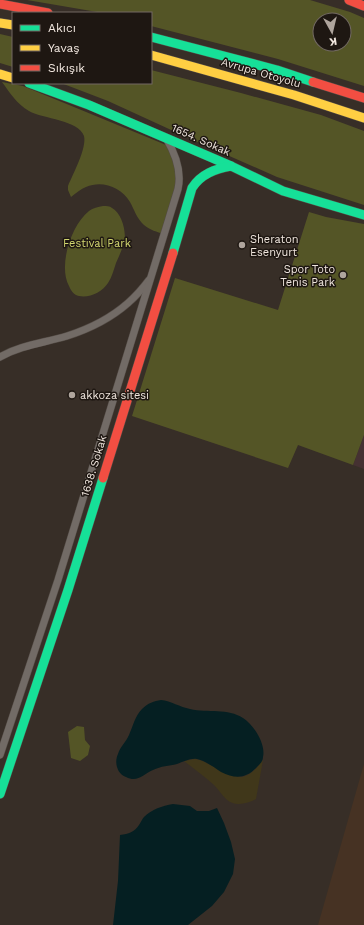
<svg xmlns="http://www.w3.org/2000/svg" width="364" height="925" font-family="'Work Sans',sans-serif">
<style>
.built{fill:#463223}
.education{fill:#453132}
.green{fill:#545526;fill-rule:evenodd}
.sand{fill:#40371a}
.water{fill:#051f22}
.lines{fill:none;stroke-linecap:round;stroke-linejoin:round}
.street-casing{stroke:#544c46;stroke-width:8}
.fast-casing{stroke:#544c46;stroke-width:10}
.slow-casing{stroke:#544c46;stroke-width:10}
.jam-casing{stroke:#544c46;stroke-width:10}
.street{stroke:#726b66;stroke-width:7}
.fast{stroke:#16e098;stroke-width:9}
.slow{stroke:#ffcf43;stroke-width:9}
.jam{stroke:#f24e42;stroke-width:9}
.poi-dot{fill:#afa59d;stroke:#1e1712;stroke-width:1.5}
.labels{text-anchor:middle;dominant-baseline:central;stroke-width:3;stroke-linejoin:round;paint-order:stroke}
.street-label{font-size:11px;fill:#efe5dd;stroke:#1e1712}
.poi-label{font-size:11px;fill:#efe5dd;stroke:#1e1712;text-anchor:start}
.park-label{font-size:11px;fill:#d2d770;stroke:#1e1712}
</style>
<rect width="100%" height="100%" fill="#372e27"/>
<polygon class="built" points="364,764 364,925 318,925"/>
<polygon class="education" points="364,435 364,469 353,465"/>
<g class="green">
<path d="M27,0H310L350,12L364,18V86L278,59L151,26V13H103ZM320,20H344V44H320Z"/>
<polygon points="0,34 13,37 13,67 0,63"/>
<polygon points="151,70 241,93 321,115 364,131 364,205 277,177 193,140 108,101 61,83 151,83"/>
<path d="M2,82L23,86L171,147L179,173L164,234C157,232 150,230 144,225C137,219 134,209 130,202C121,187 102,180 86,187C81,189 76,193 71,197L68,190V186C73,174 87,148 84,136C79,120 43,119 29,111C17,104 10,93 2,82Z"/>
<path d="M103,206C106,206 110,206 112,208C122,213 127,233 124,243C122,250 119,256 116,263C114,269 112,277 108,283C102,292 90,298 79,296C74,295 71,291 69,286C58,266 71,225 89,211C93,208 98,207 103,206Z"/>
<polygon points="309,212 326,217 364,224 364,435 353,465 298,445 288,468 132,416 175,278 278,310"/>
<polygon points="77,726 84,727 85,740 90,746 88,755 80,761 71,758 68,732"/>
</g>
<path class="sand" d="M195,759L200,760C207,763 236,777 241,777C250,776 258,767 263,760L256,799C247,804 234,807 226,799C222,795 218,789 214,785C204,776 194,769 184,761Z"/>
<g class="water">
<path d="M161,700C171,701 180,707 190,709C208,713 228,708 243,718C254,725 266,744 263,757C263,761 260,764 257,767C246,779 235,779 221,772C215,768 204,760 197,759C190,758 183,762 177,764C169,766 161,766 153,770C143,774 138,783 126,777C117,774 114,762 118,754C120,747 126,742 129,735C133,726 135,716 142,709C148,703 154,701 161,700Z"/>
<path d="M173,804L190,806L197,811H209L217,808L224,823L231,842L235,859L233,874L224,892L212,906L188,925H113L118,881L120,835C129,834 134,832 139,825C141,822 142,819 144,817C152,809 162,806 173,804Z"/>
</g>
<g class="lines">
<g class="street-casing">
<g id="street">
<path d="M0,357C21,345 44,343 67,336C89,329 111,318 128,303C136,296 143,288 149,280"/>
<path d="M0,755L58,580L178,189C182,171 175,153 166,138"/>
</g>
</g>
<g class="fast-casing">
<g id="fast">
<polyline points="151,37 277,70 313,82"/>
<polyline points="29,83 89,105 231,166 283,191 364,215"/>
<path d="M173,253L192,188C201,174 215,169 231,166"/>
<polyline points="0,794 68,590 103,478"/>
</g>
</g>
<g class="slow-casing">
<g id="slow">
<polyline points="0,23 13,25"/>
<polyline points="151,55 294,95 364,118"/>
<polyline points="0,74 13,78"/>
</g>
</g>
<g class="jam-casing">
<g id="jam">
<polyline points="349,0 364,6"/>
<polyline points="0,4 48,13"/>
<polyline points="313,82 364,98"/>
<polyline points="103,478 173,253"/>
</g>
</g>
<use href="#street" class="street"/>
<use href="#fast" class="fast"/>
<use href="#slow" class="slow"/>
<use href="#jam" class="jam"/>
</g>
<g class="poi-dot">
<circle cx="242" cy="245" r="4"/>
<circle cx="343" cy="275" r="4"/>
<circle cx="72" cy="395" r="4"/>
</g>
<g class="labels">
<g class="street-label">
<text transform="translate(261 73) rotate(16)">Avrupa Otoyolu</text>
<text transform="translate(201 140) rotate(24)">1654. Sokak</text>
<text transform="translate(94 466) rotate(-73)">1638. Sokak</text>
</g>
<g class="poi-label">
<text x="250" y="239">Sheraton<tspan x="250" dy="13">Esenyurt</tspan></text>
<text x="335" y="269" text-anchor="end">Spor Toto<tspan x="335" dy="13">Tenis Park</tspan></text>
<text x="80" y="395">akkoza sitesi</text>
</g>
<g class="park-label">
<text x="97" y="243">Festival Park</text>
</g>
</g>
<rect x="12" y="12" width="140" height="72" fill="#1e1712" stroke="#726963"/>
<rect x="20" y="25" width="20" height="6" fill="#16e098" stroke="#726963"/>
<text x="48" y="32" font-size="12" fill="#efe5dd">Akıcı</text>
<rect x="20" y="45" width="20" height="6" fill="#ffcf43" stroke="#726963"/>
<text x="48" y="52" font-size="12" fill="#efe5dd">Yavaş</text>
<rect x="20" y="65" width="20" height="6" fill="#f24e42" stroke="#726963"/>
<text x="48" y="72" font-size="12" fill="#efe5dd">Sıkışık</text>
<g transform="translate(332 32) rotate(172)"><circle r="19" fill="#1e1712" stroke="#726963"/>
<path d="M0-3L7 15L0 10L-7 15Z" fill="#afa59d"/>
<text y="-6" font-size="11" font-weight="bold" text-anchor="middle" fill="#efe5dd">K</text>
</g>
</svg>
